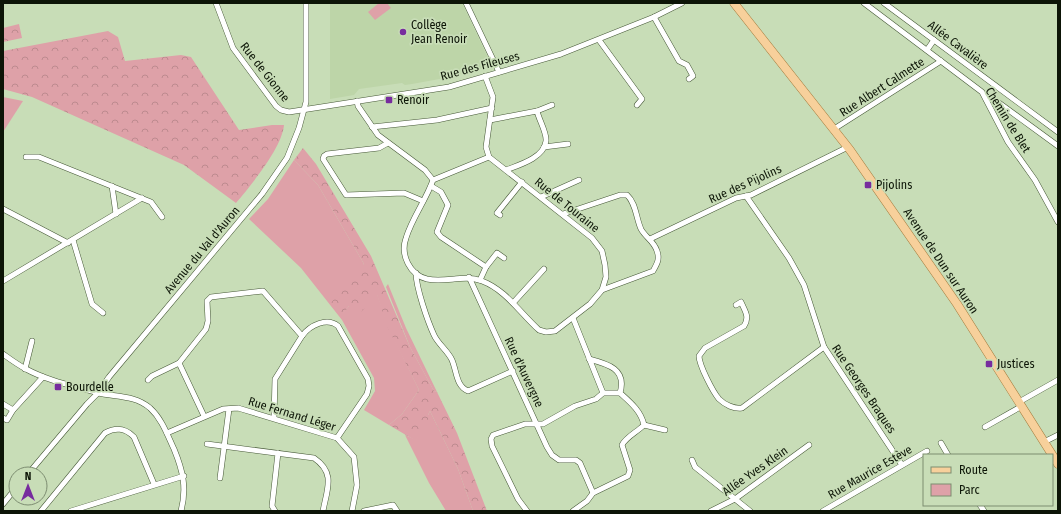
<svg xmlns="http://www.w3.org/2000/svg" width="1061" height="514" font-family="'Fira Sans Condensed',sans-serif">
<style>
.built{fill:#bdd5a8}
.green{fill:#dea1a8}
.forest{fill:url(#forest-crowns)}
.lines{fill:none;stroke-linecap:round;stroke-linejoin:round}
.street-casing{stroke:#465837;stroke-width:6}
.primary-casing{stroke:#a27a3c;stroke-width:9}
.street{stroke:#fff;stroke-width:5}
.primary{stroke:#f7d09b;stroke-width:8}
.poi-dot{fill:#772c9e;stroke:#c8ddb7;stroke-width:1.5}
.labels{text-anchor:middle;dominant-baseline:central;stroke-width:3.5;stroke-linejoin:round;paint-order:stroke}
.poi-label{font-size:12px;fill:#0d1507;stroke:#c8ddb7;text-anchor:start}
.street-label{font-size:12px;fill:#0d1507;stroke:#c8ddb7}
</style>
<defs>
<pattern id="forest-crowns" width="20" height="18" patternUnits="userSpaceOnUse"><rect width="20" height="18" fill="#dea1a8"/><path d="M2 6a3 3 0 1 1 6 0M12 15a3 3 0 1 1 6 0" fill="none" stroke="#bd8a8f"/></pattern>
</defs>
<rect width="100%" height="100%" fill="#c8ddb7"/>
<polygon class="built" points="330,3 462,3 489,60 486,67 456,76 412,84 405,85 402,83 359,89 354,95 330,99"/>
<g class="green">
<polygon points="379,3 387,3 391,8 375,20 368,12"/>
<polygon points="3,97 23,101 3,132"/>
<polygon points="294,160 318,185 364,264 342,314 349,306 377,294 389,328 419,390 402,414 389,425 364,410 375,391 374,378 342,320 301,268 249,219 268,199"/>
<polygon points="388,284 406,328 437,392 434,391 410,347 386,287"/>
<polygon points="430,411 458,469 473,511 446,511 429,483 405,435 416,440"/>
</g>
<g class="forest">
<polygon points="19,24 22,38 3,42 3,28"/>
<path d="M108,31L118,37L125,61L181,55L191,57L239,130L272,125H284C282,148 251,185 236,203L184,165L32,97L3,89V51Z"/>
<polygon points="303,148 316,164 371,256 410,347 434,391 437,392 457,433 487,511 473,511 458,469 430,411 428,415 429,418 416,441 389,425 402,414 419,390 388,328 377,295 359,314 349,306 342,315 330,304 364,264 318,185 294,160"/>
</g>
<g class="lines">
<g class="street-casing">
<g id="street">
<polyline points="216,3 233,48 276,106 281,110 289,112 449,87 561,54 654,17 682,3"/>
<polyline points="466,3 499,72"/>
<polyline points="864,3 982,92 1008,142 1035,180 1058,222"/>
<polyline points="884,3 1058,132"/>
<polyline points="654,17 679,61 687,65 693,76 689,79"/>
<polyline points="599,40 642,99 637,105"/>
<polyline points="927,50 934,40"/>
<polyline points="986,99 995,100 1058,146"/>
<path d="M357,101L358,106L378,135L425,170L433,180C426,200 412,218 406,238C400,255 410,275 427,279C446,283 464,274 482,281C506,290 520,313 539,330L546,332L555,331L590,304L602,290L606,277L605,265L602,251L592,238L489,157L486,147L493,97L485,76"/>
<polyline points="537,111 552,105"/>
<path d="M490,120L537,111C539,120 547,133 546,141C544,158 519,165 506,170"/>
<polyline points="372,127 437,120 492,108"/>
<polyline points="834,129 941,61"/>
<polyline points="388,143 379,148 327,154 324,156 323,159 346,195 404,193 423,201"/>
<polyline points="544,147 568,144"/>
<polyline points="26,157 39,157 151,202 162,217"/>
<polyline points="433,180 489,157"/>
<polyline points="112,186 116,214"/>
<polyline points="431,186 441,192 448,205 437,232 441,237 486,267 480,280"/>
<polyline points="746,196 789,258 804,285 824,347 902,465"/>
<polyline points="541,197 579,180"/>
<polyline points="3,209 68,243"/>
<path d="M563,214L620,195H627C636,203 636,218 641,229C645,237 654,241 657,251C660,259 657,264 653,271L602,290"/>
<polyline points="500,215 497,213 522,182"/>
<polyline points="650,239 736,198 751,195 848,147"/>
<polyline points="73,240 92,304 103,313"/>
<polyline points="486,267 497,253 504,258"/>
<path d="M416,273C416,288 428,322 434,335C438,344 448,351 452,360C457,372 456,386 468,391L513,371"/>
<polyline points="469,277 547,447 552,455 559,460 576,460 580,463 593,493"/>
<polyline points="3,281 142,198"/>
<polyline points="513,303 544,269"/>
<path d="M736,305L741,302C745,311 750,317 744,326L705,348L699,356C699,365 713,392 719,399C725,405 734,409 742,408L824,347"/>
<polyline points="573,318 603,393"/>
<path d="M3,354C10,359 18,365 26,369C48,381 74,386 98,393C116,397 135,395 150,408C162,419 167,434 174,449C183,471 187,488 181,511"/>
<polyline points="25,369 32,341"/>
<polyline points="148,380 152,376 179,363"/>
<polyline points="1019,402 1058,380"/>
<polyline points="3,404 13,410"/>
<path d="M204,416L179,363L206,329L208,321L207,301L211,297L263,291L302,336C310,325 327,317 338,326L368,379L369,386L367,394L337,438"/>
<polyline points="3,418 7,420 13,410 43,377"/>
<polyline points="274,418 275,379 302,336"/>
<polyline points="644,425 665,430"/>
<polyline points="985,427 1022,406"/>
<polyline points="167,433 223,409 238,408 337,438 354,457 357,485 352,511"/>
<polyline points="1044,442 1058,435"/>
<polyline points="941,443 948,455"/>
<path d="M207,444L314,458C336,473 327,489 323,511"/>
<polyline points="692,460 695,467 750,511"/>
<polyline points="28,474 87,404 98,393 109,377 262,194 287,158 299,128 306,102 306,3"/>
<polyline points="220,478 229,409"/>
<polyline points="3,504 16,488"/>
<polyline points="980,505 984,511"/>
<path d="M41,511L105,433C116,427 125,428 134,437L154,484"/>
<polyline points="71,511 184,476"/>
<polyline points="275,511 272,506 278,453"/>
<polyline points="364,511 393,505 397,511"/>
<polyline points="527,511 518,499 492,446 491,439 493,435 525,424 543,424 575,406 596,399 603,393 620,393"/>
<path d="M573,511L587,501L593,493L628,476L630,470L622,445C626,437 637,432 644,425C641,411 630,402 620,393C627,369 608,364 589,359"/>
<polyline points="711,511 735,499 809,445"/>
<polyline points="823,511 927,451"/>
</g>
</g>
<g class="primary-casing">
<polyline id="primary" points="734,3 850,150 957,304 1058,464"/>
</g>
<use href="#street" class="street"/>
<use href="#primary" class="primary"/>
</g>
<g class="poi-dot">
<circle cx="403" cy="32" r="4"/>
<rect x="385" y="96" width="8" height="8" rx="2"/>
<rect x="864" y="181" width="8" height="8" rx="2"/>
<rect x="985" y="360" width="8" height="8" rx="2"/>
<rect x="54" y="383" width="8" height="8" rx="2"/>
</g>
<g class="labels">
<g class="poi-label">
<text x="411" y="25">Collège<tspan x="411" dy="14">Jean Renoir</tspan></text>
<text x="397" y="100">Renoir</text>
<text x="876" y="185">Pijolins</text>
<text x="997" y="364">Justices</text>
<text x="66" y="387">Bourdelle</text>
</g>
<g class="street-label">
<text transform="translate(958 45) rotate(37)">Allée Cavalière</text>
<text transform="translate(480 66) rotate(-15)">Rue des Fileuses</text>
<text transform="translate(265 72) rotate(52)">Rue de Gionne</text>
<text transform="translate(882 87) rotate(-33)">Rue Albert Calmette</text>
<text transform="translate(1008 120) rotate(58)">Chemin de Blet</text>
<text transform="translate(745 184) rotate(-24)">Rue des Pijolins</text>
<text transform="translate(567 205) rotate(39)">Rue de Touraine</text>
<text transform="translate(202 250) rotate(-50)">Avenue du Val d'Auron</text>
<text transform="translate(941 261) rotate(56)">Avenue de Dun sur Auron</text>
<text transform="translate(524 372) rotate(65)">Rue d'Auvergne</text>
<text transform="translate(864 389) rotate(56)">Rue Georges Braques</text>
<text transform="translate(292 414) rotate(17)">Rue Fernand Léger</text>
<text transform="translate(755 471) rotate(-35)">Allée Yves Klein</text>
<text transform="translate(870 472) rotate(-30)">Rue Maurice Estève</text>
</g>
</g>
<rect width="1061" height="514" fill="none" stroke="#0d1507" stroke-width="8"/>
<rect x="923" y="454" width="130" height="52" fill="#c8ddb7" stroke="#7d8d71"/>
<rect x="931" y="467" width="20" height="6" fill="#f7d09b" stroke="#7d8d71"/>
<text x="959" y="474" font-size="12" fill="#0d1507">Route</text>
<rect x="931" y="484" width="20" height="12" fill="#dea1a8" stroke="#7d8d71"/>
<text x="959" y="494" font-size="12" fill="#0d1507">Parc</text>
<g transform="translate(28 486)"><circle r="19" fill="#c8ddb7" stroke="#7d8d71"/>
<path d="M0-3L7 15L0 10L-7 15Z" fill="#772c9e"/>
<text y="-6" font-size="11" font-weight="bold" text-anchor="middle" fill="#0d1507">N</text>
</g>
</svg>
